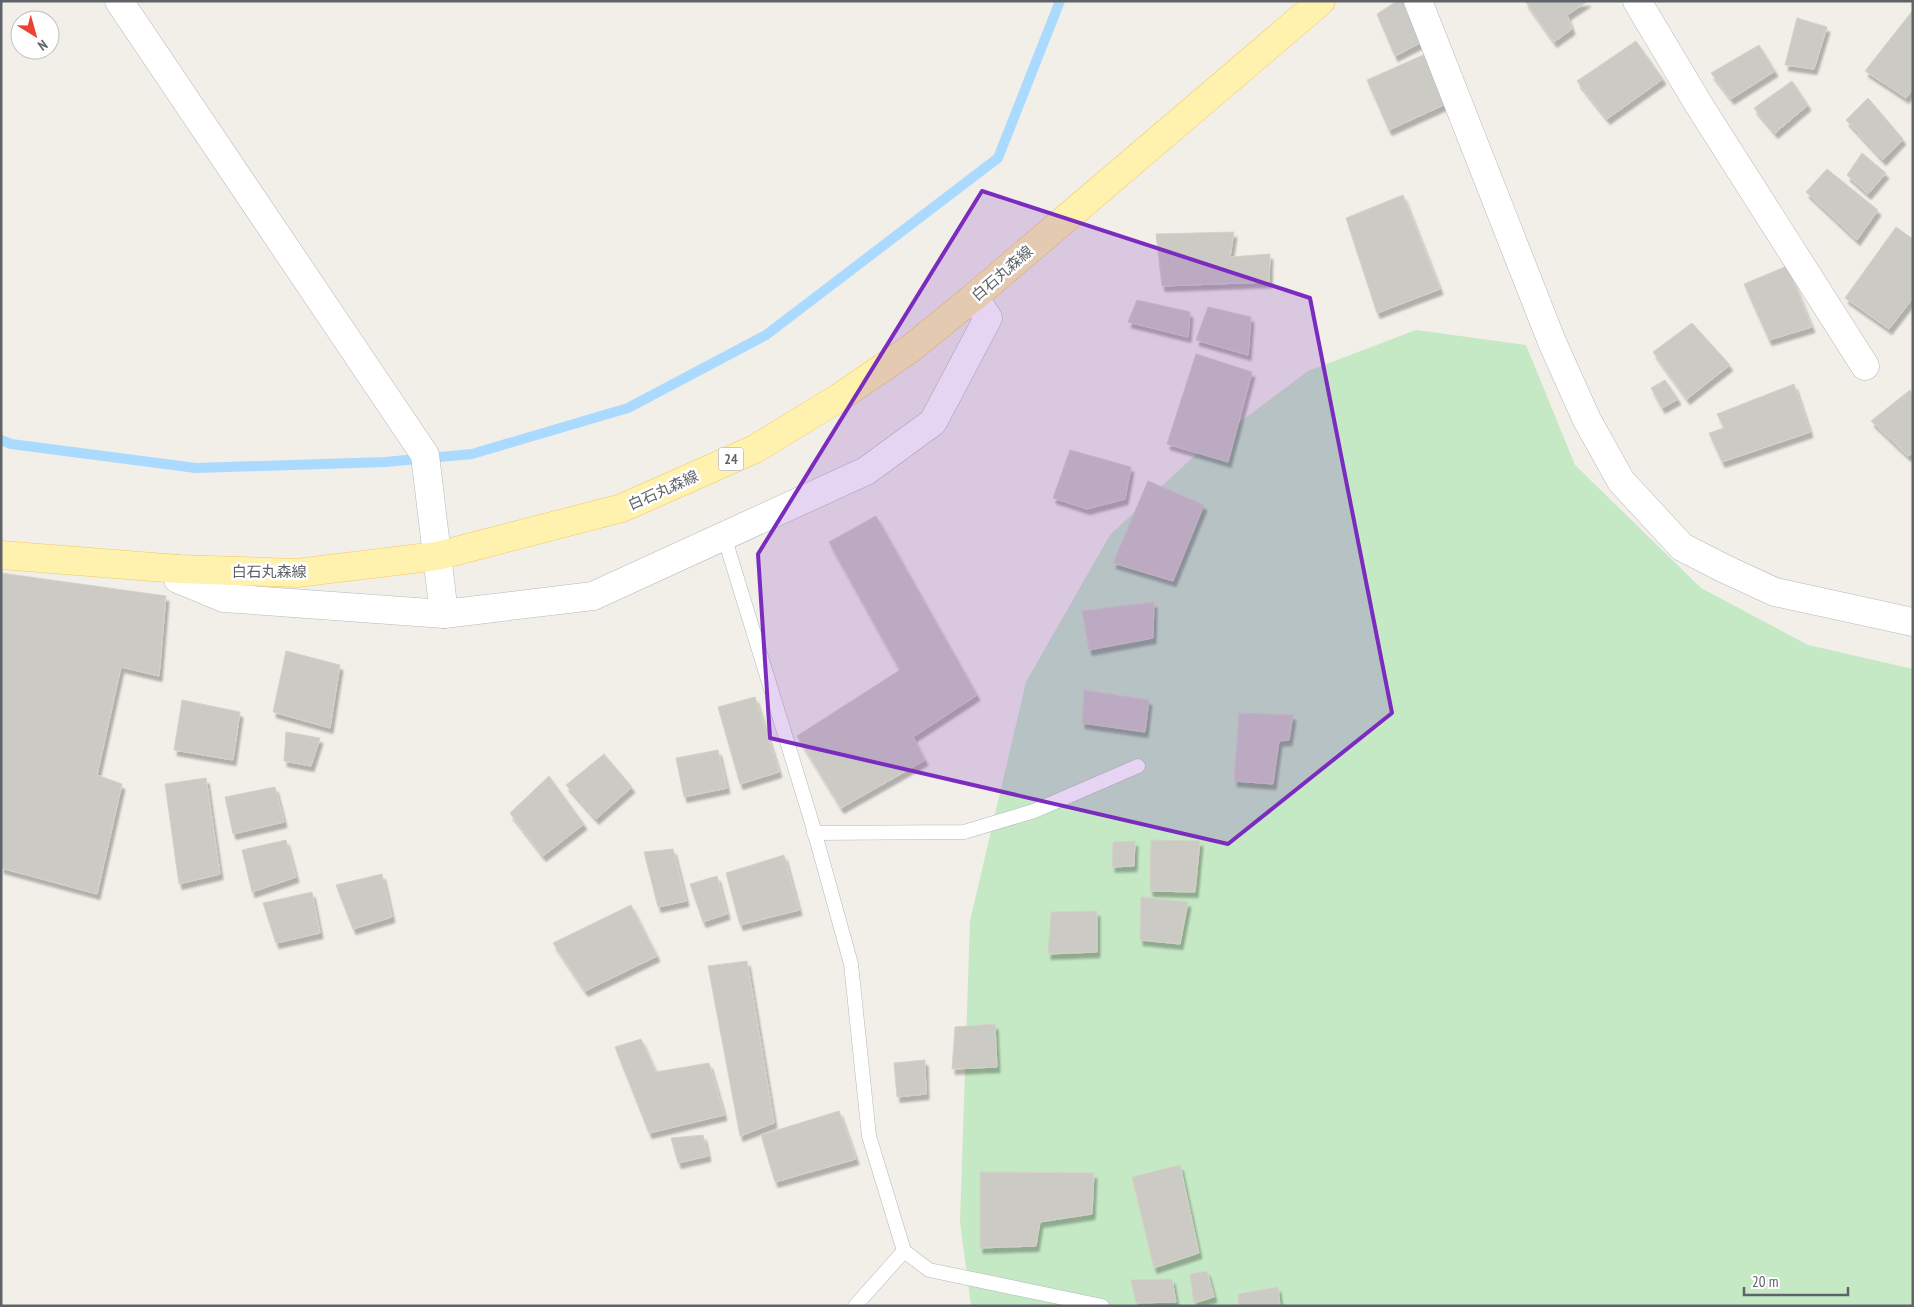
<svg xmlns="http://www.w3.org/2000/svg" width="1914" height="1307" font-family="'PT Sans Narrow','Noto Sans JP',sans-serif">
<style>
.green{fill:#c5e8c5}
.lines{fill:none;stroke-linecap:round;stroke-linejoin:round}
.stream{stroke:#aadaff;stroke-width:10}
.building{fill:#cccac5;stroke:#d6d1c6;filter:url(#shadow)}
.service-casing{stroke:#b5b8bc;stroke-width:15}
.minor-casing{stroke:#b5b8bc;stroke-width:29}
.primary-casing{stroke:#f2c960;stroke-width:29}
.service{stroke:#fff;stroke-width:14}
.minor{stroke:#fff;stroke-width:28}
.primary{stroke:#fff2af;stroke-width:28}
.marked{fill:#7b2cbf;fill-opacity:0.2;stroke:#7b2cbf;stroke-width:4;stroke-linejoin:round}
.labels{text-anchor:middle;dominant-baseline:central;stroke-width:5;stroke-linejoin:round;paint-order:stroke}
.shield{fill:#fff;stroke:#8f9295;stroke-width:1}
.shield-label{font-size:14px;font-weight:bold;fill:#5f6368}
.street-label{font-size:15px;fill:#5f6368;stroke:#fff}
</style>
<defs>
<filter id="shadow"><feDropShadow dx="3" dy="5.5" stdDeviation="1" flood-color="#0004"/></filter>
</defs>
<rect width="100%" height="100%" fill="#f1efe8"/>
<polygon class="green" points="1416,330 1526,345 1575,465 1701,588 1808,645 1913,669 1913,1306 971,1306 960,1222 970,921 1026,682 1110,535 1192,458 1308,371"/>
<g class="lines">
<polyline class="stream" points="1,440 11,444 196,468 385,462 472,454 628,408 766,335 998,158 1060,1"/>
</g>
<g class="building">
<polygon points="1397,1 1406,1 1422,42 1395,56 1377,14"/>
<polygon points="1525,1 1588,1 1567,15 1572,29 1554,42"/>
<polygon points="1913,10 1913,89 1906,98 1865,71"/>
<polygon points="1797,18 1827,27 1814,69 1785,65"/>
<polygon points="1636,41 1663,79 1607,119 1577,81"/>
<polygon points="1759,45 1775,71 1731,99 1711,73"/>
<polygon points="1430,52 1448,103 1389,130 1367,80"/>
<polygon points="1792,81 1808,105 1775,133 1754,108"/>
<polygon points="1868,98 1903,139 1883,160 1846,120"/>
<polygon points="1862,153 1886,173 1868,194 1847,175"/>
<polygon points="1827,169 1878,210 1857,240 1806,192"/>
<polygon points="1403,195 1440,289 1377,313 1346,218"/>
<polygon points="1896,227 1913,239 1913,298 1889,329 1845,298"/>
<polygon points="1234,232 1230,257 1270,254 1269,282 1162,286 1156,234"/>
<polygon points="1787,266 1812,327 1769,340 1744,284"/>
<polygon points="1137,300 1190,312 1188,337 1128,322"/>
<polygon points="1208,307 1251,317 1248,355 1196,340"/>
<polygon points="1692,323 1730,365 1687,399 1653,352"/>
<polygon points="1196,354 1252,372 1228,462 1167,444"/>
<polygon points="1665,380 1678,399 1662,408 1651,388"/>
<polygon points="1794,384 1810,432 1722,462 1709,433 1724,428 1717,414"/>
<polygon points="1910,390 1913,396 1913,453 1908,456 1871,421"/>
<polygon points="1070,450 1131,467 1125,499 1087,509 1053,498"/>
<polygon points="1148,481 1204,505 1173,581 1113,563"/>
<polygon points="876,516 977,695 913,737 925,760 841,808 797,736 900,670 829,542"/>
<polygon points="1,573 166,596 159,676 121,667 97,775 122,784 97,894 1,868"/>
<polygon points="1154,602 1153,638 1089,650 1082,611"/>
<polygon points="286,651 340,665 330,728 273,712"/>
<polygon points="1084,690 1149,700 1145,732 1082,723"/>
<polygon points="755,697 779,772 740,784 718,707"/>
<polygon points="182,700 240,712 233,760 174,750"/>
<polygon points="1239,713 1293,715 1289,740 1279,741 1273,784 1234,781"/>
<polygon points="286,732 320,738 311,766 284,761"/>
<polygon points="718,750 727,788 684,797 676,758"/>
<polygon points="604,754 632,787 596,819 566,785"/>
<polygon points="549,776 584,824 543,856 510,813"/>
<polygon points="206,778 220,874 179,884 165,784"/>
<polygon points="275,787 284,822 233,834 225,797"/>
<polygon points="286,840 296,877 252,892 242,850"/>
<polygon points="1151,840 1200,841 1195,892 1150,891"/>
<polygon points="1135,841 1134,866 1112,867 1113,842"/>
<polygon points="673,849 686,901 658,907 644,852"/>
<polygon points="784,855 799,910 740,925 726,873"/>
<polygon points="382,874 392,917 353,929 336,885"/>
<polygon points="717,876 727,914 703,922 690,884"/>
<polygon points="312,892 320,933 276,943 263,903"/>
<polygon points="1141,897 1188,902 1180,944 1140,940"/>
<polygon points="631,905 657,956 585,991 553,943"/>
<polygon points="1097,911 1097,952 1048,954 1051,912"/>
<polygon points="747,961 774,1123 740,1136 708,966"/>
<polygon points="995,1024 997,1067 952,1069 955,1027"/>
<polygon points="641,1039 656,1072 709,1063 724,1115 649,1133 615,1047"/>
<polygon points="925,1060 926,1094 897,1097 894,1063"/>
<polygon points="839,1111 856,1159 775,1182 761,1135"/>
<polygon points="703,1135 708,1156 678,1163 671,1138"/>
<polygon points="1180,1165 1199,1253 1154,1268 1132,1177"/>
<polygon points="980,1172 1094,1173 1092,1214 1040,1222 1036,1246 980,1248"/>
<polygon points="1207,1271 1214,1297 1194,1303 1190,1274"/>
<polygon points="1172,1279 1176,1302 1136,1303 1131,1280"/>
<polygon points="1278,1287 1280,1306 1239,1306 1238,1294"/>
</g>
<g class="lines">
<g class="service-casing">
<g id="service">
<polyline points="724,536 812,823 851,964 869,1136 904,1251 855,1306"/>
<polyline points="814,833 964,832 1034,811 1138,766"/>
<polyline points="904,1251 929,1270 1102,1306"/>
</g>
</g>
<g class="minor-casing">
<g id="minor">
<polyline points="119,1 425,455 444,614"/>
<polyline points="1418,1 1552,342 1587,420 1621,481 1682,547 1725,569 1775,592 1913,622"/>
<polyline points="1637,1 1699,105 1865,366"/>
<polyline points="178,569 178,579 224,598 444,614 593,596 866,471 933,422 988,318 974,297"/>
</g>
</g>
<g class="primary-casing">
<polyline id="primary" points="1,555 178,569 297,573 437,556 622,508 755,449 840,397 910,349 974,297 1321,1"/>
</g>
<use href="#service" class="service"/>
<use href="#minor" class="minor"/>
<use href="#primary" class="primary"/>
</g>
<path class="marked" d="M982,191L1310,298L1392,713L1228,844L770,738L758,554Z"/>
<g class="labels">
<rect class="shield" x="718.5" y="447.5" width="25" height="23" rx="4"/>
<g class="shield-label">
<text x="731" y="459">24</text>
</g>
<g class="street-label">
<text transform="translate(1002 273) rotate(-41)">白石丸森線</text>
<text transform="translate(663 490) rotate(-24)">白石丸森線</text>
<text x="269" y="571">白石丸森線</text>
</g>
</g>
<rect width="1914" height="1307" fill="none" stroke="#5f6368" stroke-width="5"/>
<g transform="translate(35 35) rotate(143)"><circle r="24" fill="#ffffff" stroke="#bfc1c3"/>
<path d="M0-4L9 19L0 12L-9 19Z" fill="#ea4335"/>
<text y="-8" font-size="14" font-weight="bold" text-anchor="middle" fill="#5f6368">N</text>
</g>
<path d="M1744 1287v8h104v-8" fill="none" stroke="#5f6368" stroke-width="2.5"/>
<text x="1752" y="1287" font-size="15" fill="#5f6368" stroke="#ffffff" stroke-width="4" paint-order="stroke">20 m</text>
</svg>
